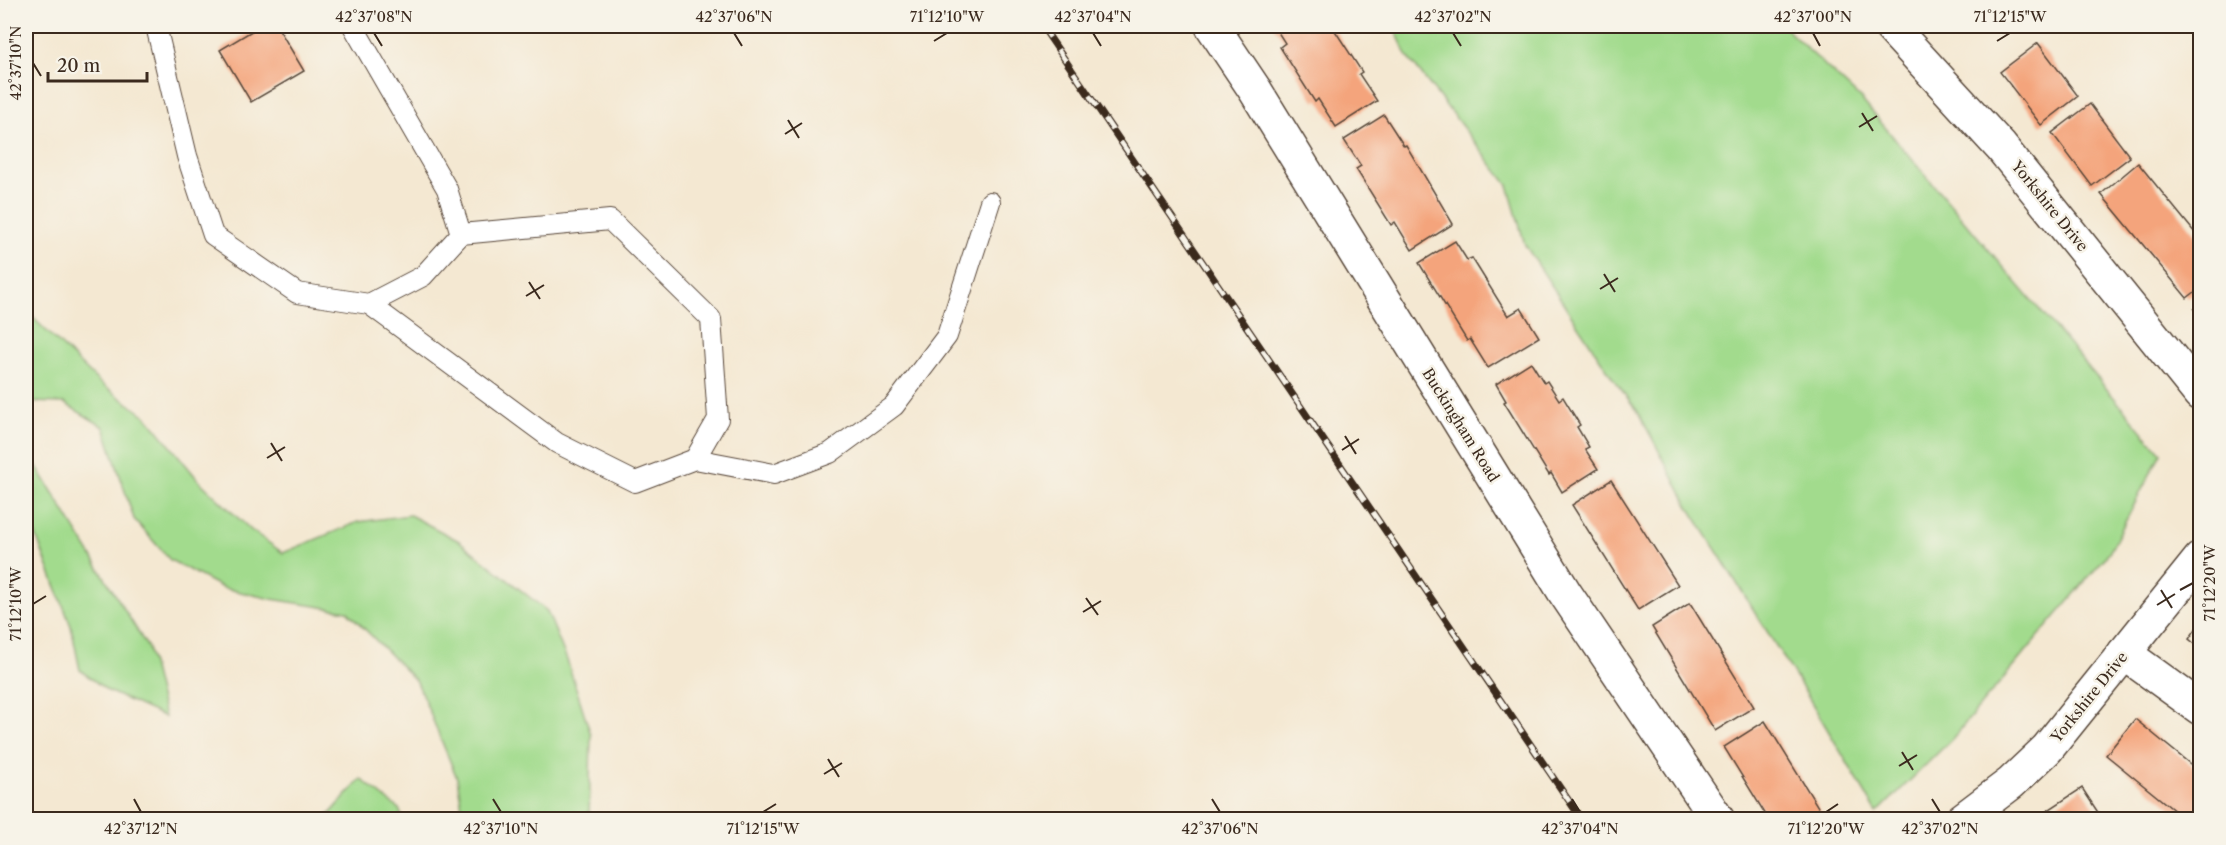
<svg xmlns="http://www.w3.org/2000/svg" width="2226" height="845" font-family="'Libre Caslon Text',serif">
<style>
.green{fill:#a2db8d;stroke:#6e8256;stroke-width:1.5}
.building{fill:#f4a47c}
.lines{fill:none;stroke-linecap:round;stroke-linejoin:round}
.lane-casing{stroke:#574639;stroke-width:22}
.street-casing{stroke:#574639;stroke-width:36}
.lane{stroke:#fff;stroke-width:20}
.street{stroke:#fff;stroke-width:33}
.rail-casing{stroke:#3b2a1e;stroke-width:7}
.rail{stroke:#f7f3e8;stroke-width:4.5;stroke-dasharray:14;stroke-linecap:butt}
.ticks{fill:none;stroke:#3b2a1e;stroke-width:2}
.labels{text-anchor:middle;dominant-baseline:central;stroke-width:5;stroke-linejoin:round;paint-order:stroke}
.street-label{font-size:15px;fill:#3b2a1e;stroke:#f7f3e8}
.neatline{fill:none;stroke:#3b2a1e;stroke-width:2}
.ticks-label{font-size:15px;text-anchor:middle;fill:#3b2a1e}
</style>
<rect width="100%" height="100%" fill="#f7f3e8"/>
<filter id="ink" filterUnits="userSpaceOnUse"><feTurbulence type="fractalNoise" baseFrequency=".0167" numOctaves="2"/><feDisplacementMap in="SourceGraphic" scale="12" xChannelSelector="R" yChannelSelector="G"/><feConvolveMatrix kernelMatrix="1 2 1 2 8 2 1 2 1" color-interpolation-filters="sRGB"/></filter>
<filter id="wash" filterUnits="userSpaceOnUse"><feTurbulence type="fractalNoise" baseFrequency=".008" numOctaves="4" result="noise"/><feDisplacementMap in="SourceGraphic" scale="24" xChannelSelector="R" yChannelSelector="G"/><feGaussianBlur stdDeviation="1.35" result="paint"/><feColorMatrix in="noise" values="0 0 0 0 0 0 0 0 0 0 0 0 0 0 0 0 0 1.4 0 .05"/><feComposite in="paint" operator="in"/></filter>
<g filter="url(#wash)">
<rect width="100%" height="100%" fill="#f4e8d2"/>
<g class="green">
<polygon points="1393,26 1783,26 1861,99 2161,453 2109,553 1952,739 1877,813 1807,695 1689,507 1638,412 1612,377 1525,245 1508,185 1408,57"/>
<polygon points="26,311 100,383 147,417 200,482 251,530 283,553 358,522 410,515 459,541 547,611 567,660 591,735 589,819 464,819 457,778 417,682 347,611 271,599 223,588 170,560 134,519 104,427 64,403 28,402 26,449 148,648 165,717 108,691 80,670 71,626 26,510"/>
<polygon points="361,779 399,809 403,819 319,819 329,815"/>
</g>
<g id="blocks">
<g class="building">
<polygon points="260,26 277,26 304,71 251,102 220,50"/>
<polygon points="1274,26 1332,26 1362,72 1359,74 1377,101 1336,127 1318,99 1315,102 1280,47 1285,43"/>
<polygon points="2038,43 2078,96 2041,125 2000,72"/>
<polygon points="2090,104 2130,157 2092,186 2052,133"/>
<polygon points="1384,115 1404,146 1406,145 1453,224 1412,250 1395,222 1391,225 1356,169 1361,166 1344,140"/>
<polygon points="2138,163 2200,239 2200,288 2187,298 2101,194"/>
<polygon points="1455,241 1467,260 1472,258 1508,316 1521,308 1539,337 1488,368 1470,339 1467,341 1419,263"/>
<polygon points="2200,304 2200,317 2194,309"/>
<polygon points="1531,362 1544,383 1547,381 1559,400 1563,397 1580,425 1577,427 1589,447 1585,449 1598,469 1562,492 1551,473 1549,475 1504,402 1506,401 1496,384"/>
<polygon points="1611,480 1678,585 1638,610 1572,505"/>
<polygon points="1690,603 1754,707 1715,731 1652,627"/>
<polygon points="2200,623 2200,648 2189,639"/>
<polygon points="2135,719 2200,772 2200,820 2186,820 2106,755"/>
<polygon points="1765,721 1826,820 1769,820 1724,747"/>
<polygon points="2082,788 2103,820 2033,820"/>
</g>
</g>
</g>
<g filter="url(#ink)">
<use href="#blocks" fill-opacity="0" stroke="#574639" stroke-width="1.5"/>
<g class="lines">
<g class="lane-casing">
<g id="lane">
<polyline points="156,26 187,156 213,235 297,293 369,304 423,276 461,234 447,189 353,26"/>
<polyline points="369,304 557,443 635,482 695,459 718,419 711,319 610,220 461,234"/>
<polyline points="695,459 774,474 830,453 894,406 947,336 990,202"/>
</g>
</g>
<g class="street-casing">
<g id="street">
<polyline points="1212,26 1255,90 1565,593 1718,820"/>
<polyline points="1890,26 2001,147 2200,394"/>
<polyline points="2124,653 2200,708"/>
<polyline points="1962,820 2011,783 2047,749 2200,559"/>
</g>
</g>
<use href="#lane" class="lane"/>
<use href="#street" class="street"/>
<g class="rail-casing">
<polyline id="rail" points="1042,26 1582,820"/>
</g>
<use href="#rail" class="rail"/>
</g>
</g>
<path class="ticks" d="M374,33L382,46M734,33L742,46M1093,33L1101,46M1453,33L1461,46M1813,33L1820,46M934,41L947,33M1997,41L2010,33M33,63L41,76M1862,113L1873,131M788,120L799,138M1859,127L1877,116M785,134L802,123M1604,274L1615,292M529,282L540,299M1600,289L1618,278M526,296L544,285M1345,436L1356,454M271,443L282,461M1342,450L1359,439M267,458L285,447M2161,590L2172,608M2180,590L2193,583M1086,598L1098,615M33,604L46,596M2157,605L2175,594M1083,612L1101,601M1902,752L1913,770M828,759L839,777M1899,766L1917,755M824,774L842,763M134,799L141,812M493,799L501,812M1212,799L1220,812M1572,799L1580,812M1932,799L1940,812M763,812L776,804M1826,812L1838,804"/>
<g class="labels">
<g class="street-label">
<text transform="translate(2050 206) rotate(51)">Yorkshire Drive</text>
<text transform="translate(1461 425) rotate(58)">Buckingham Road</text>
<text transform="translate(2089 697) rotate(-51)">Yorkshire Drive</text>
</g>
</g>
<rect width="2226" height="845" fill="none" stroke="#f7f3e8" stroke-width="66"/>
<path d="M48 72v9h99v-9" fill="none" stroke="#3b2a1e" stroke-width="3"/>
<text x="57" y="72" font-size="18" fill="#3b2a1e" stroke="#f7f3e8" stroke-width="4.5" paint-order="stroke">20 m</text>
<rect x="33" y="33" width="2160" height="779" class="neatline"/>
<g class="ticks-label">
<text x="374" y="22">42°37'08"N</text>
<text x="734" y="22">42°37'06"N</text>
<text x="947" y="22">71°12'10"W</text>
<text x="1093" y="22">42°37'04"N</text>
<text x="1453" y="22">42°37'02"N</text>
<text x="1813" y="22">42°37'00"N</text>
<text x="2010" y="22">71°12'15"W</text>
<text transform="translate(16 63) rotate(-90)" y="5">42°37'10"N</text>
<text transform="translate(2210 583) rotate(-90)" y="5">71°12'20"W</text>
<text transform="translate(16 604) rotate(-90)" y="5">71°12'10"W</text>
<text x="141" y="834">42°37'12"N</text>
<text x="501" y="834">42°37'10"N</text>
<text x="763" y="834">71°12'15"W</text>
<text x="1220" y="834">42°37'06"N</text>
<text x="1580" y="834">42°37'04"N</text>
<text x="1826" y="834">71°12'20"W</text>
<text x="1940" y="834">42°37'02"N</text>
</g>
</svg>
